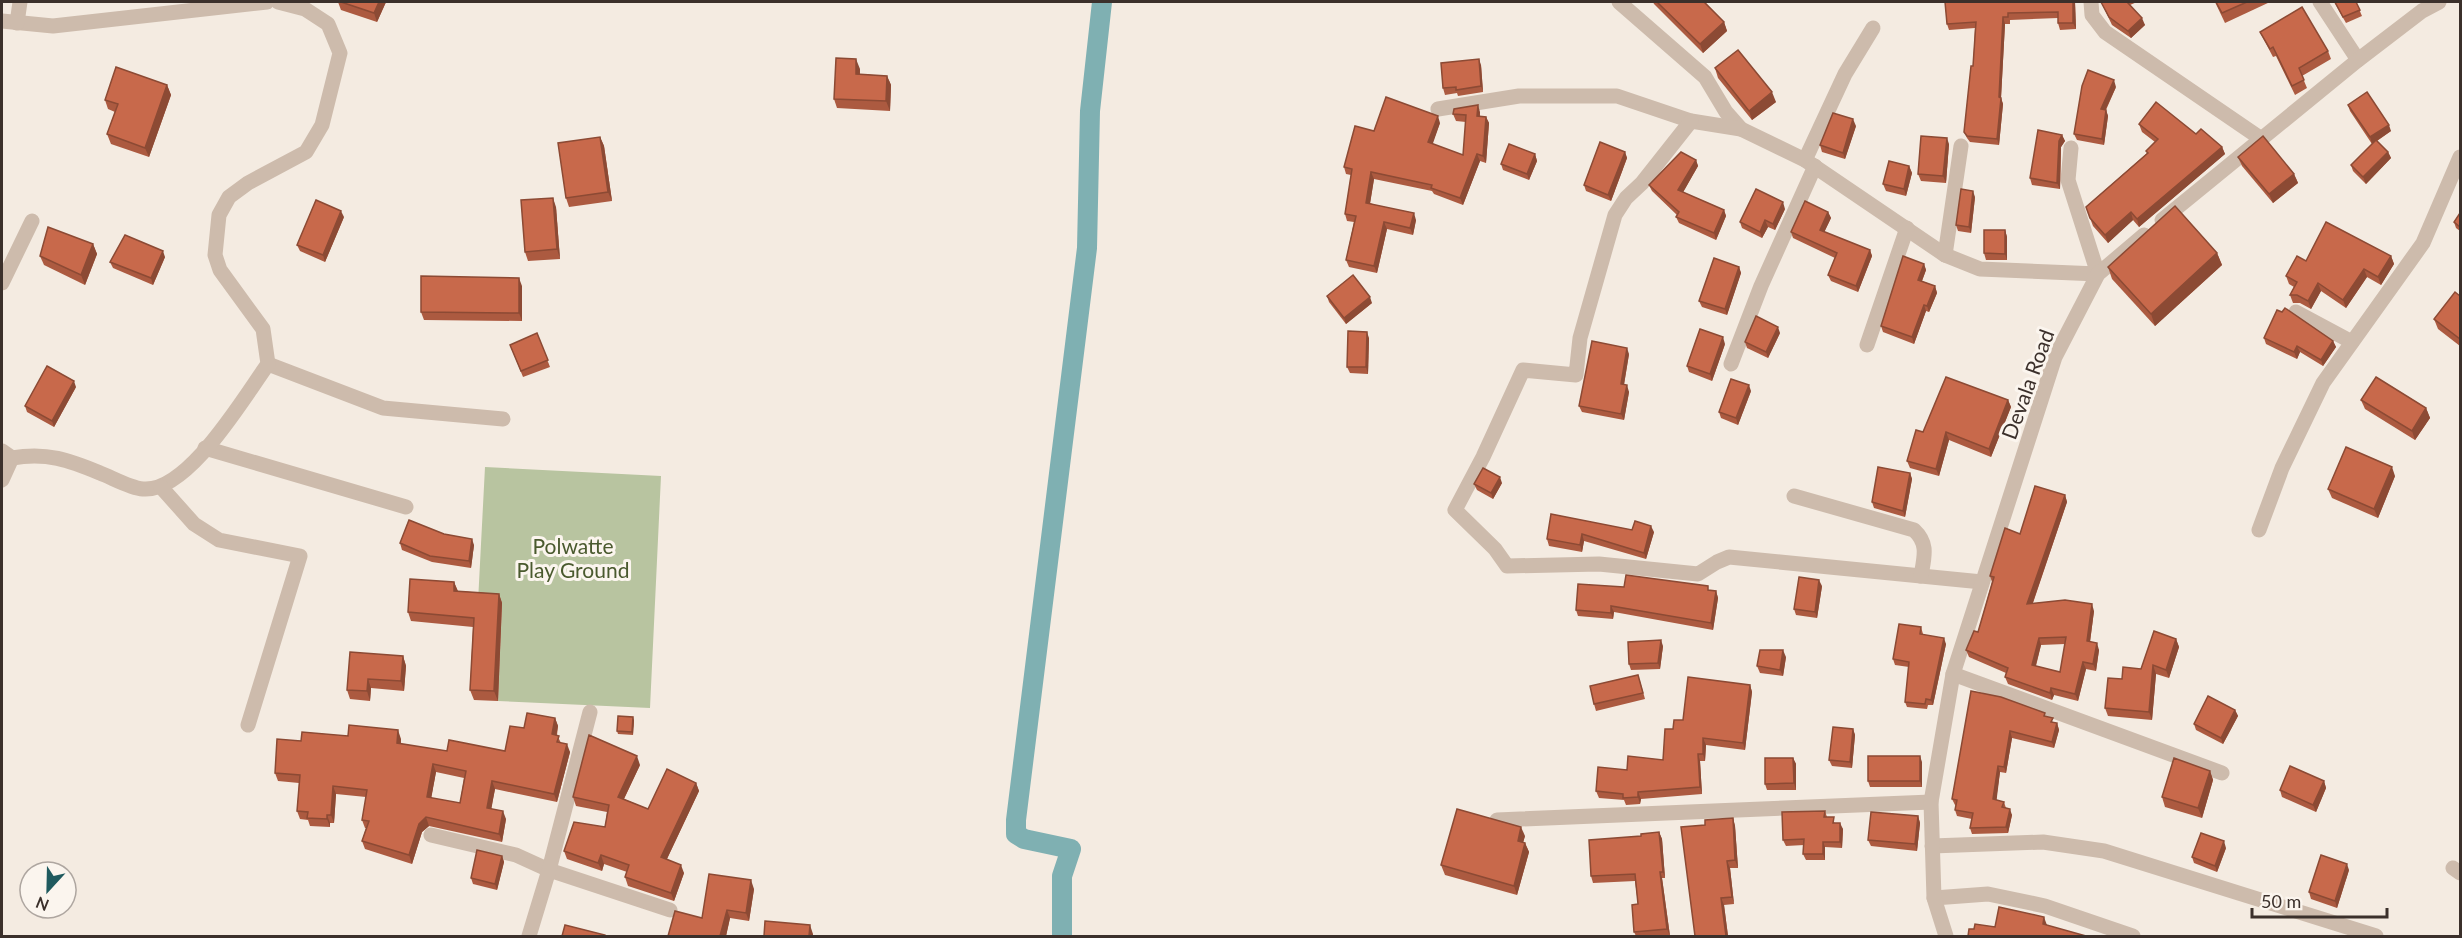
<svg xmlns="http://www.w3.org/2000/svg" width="2462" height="938" font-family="Lato,sans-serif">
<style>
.green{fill:#b8c4a0}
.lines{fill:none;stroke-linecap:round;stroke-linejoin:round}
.canal{stroke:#7fb0b2;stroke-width:20}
.minor{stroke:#cdbbac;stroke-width:15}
.wall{fill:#ac5a40;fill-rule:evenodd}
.shaded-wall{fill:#8c4a34}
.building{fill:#c8694b;stroke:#8c4a34;stroke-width:1.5;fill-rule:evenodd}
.labels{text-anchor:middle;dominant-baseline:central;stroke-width:6;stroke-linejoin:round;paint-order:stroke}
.street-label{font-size:21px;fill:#3b302b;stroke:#fbf5ee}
.park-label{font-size:21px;fill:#4a5a2e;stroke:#fbf5ee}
</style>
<rect width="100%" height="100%" fill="#f4ebe1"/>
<polygon class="green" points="485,467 661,476 650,708 498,701 502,603 478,602"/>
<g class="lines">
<polyline class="canal" points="1062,936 1062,876 1071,849 1024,839 1016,834 1016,820 1087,248 1090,111 1102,2"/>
<g class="minor">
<polyline points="1619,2 1705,77 1726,112 1741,129 1805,160 1945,255 1980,269 2098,274 2068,180 2071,148"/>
<polyline points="2091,2 2092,15 2105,32 2260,138"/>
<polyline points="2320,2 2358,60"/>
<polyline points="2,21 53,26 267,2"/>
<polyline points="17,23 20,2"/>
<polyline points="1438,109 1519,96 1617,96 1691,121 1741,129"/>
<polyline points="1691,121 1642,183 1626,198 1615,215 1580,338 1576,375 1523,370 1483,457 1455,510 1495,549 1507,566 1599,564 1698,574 1717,562 1729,557 1982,582"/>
<polyline points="1805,160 1845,74 1873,28"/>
<polyline points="2162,220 2358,60 2422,11 2439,2"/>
<polyline points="1945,255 1961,146"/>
<polyline points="2,283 32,221"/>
<polyline points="2296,312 2352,342"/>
<polyline points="1867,345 1907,228"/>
<polyline points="268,364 383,408 503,419"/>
<polyline points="1731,364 1761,286 1815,166"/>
<polyline points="205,448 406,507"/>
<path d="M2,451L12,458C47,452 69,460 100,473C113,478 130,488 143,489C188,493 244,397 268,364L263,329L220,270L215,255L219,215L229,197L248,183L306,152L322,125L340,53L328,24L305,9L278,2"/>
<polyline points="2,480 12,458"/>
<polyline points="161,487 194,524 219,540 300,556 248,725"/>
<path d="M1794,496L1914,530C1929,544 1924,557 1921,576"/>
<polyline points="2259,530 2282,468 2323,383 2423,243 2460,157"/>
<polyline points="1953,674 2222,773"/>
<polyline points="1497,820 1931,802"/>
<polyline points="431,835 516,855 549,870 670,910"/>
<polyline points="1932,846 2043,842 2104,851 2376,936"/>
<polyline points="2453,868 2460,873"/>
<polyline points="1934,898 1988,894 2045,906 2133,936"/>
<polyline points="529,936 549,870 590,712"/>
<polyline points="1946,936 1934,898 1931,802 1953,674 2055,357 2098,274 2144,235"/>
</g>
</g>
<g class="wall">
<polygon points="338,2 386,2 377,22 341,10"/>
<polygon points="1653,2 1706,2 1705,2 1724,22 1727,31 1703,53 1654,4"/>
<polygon points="1945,2 2075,2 2076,29 2060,30 2058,23 2058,18 2010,20 2010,24 2005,24 2001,98 2003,104 1999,145 1970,142 1967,138 1964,132 1973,66 1975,28 1949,30 1947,24"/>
<polygon points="2101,2 2137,2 2130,5 2145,25 2131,38 2112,25"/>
<polygon points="2215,2 2270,2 2225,23"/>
<polygon points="2334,2 2356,2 2362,16 2346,23"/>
<polygon points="2260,32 2328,51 2331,59 2302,76 2307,88 2295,95 2276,56 2273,57 2264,40"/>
<polygon points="1481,65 1483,92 1458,96 1457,93 1445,95 1443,88"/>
<polygon points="1715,68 1776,102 1752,120 1718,78"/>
<polygon points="860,69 860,74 887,76 891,85 890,111 837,108 834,99"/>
<polygon points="167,85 171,95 149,157 111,144 107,134 115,112 108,109 105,100"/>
<polygon points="2116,87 2106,110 2108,116 2104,145 2077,140 2074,134"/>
<polygon points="2348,105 2391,131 2377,141 2388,152 2391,158 2366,184 2353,171 2351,165 2372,144 2350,111"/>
<polygon points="1480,112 1480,116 1486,117 1489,123 1486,163 1480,161 1463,205 1434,194 1432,191 1374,179 1370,203 1416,220 1413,235 1387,229 1377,273 1349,267 1346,260 1354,222 1347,221 1345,214 1351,175 1346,174 1344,167 1374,131 1440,123 1432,144 1463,155 1466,122 1456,121 1453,114"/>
<polygon points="2139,124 2196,134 2222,147 2225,154 2139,227 2133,220 2108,243 2093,226 2086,207 2147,153 2146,151 2155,142 2142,132"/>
<polygon points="1856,126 1845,159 1822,152 1820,145"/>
<polygon points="2062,135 2065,141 2061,147 2060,189 2032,185 2030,178"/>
<polygon points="600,137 604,146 612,201 569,207 566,198"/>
<polygon points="1949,144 1946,183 1921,181 1918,174"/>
<polygon points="1625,152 1627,158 1611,201 1586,191 1584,185"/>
<polygon points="1535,154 1537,161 1529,180 1503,170 1501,164"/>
<polygon points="2238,157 2294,174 2298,183 2273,203 2242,166"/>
<polygon points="1696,160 1698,166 1683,192 1724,210 1726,216 1716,240 1679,223 1676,217 1677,215 1652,191 1649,185"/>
<polygon points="1909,166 1912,173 1906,196 1886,191 1883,184"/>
<polygon points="1975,197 1971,233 1958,231 1956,225"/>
<polygon points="556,207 560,259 528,261 525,252"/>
<polygon points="1785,209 1775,230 1768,227 1762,238 1742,228 1740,222"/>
<polygon points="1828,212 1831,218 1824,232 1870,250 1872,256 1858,292 1831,281 1828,275 1835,258 1793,238 1791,232"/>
<polygon points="2460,213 2460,231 2456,228 2454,222"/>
<polygon points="344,217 325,262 300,251 297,245"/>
<polygon points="2005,230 2007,237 2007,260 1986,260 1984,253"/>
<polygon points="93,244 97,254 85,285 44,265 40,256"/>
<polygon points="2217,253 2222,265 2155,326 2112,279 2108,267"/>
<polygon points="2391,256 2394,264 2381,285 2367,277 2346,308 2321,291 2311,309 2300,303 2293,303 2290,295 2294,287 2289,284 2286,276 2306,261"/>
<polygon points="165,257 153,285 113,268 110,262"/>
<polygon points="1924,264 1926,270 1922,281 1935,286 1937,293 1929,312 1926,311 1914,344 1883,332 1881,326"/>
<polygon points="1739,267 1741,273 1727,315 1702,307 1699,301"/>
<polygon points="522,286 522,321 424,320 421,312"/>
<polygon points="1327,296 1372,303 1346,324 1329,302"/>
<polygon points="2460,296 2460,346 2438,329 2434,319"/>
<polygon points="537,333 550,367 523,377 510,345"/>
<polygon points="1780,333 1768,358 1747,348 1745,342"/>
<polygon points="1369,338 1368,374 1350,373 1347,367"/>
<polygon points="2264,338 2333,341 2336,347 2323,366 2300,352 2297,359 2266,344"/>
<polygon points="1725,344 1712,381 1689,372 1687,366"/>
<polygon points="1629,354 1624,385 1629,392 1624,420 1582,412 1579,406"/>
<polygon points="76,387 54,427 27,412 25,406"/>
<polygon points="1751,391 1738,425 1721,418 1719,412"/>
<polygon points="2008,400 2011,407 1991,457 1949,440 1939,476 1910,468 1907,461 1923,432"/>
<polygon points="2361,400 2426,408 2430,418 2415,440 2365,409"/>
<polygon points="1910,473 1912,479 1905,517 1874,508 1872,502"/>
<polygon points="2395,476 2378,518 2332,498 2328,489"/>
<polygon points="1502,483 1493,499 1477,490 1474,484"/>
<path d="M2065,495L2067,502L2033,603L2094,611L2090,642L2099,650L2096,671L2086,669L2078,701L2054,695L2052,700L2008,684L2005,677L2006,673L1969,657L1966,650L1978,632L1992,582L1990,576L2020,534ZM2065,644L2060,672L2036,666L2041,645Z"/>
<polygon points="1551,514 1632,530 1654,532 1646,559 1584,541 1582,552 1549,546 1547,539"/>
<polygon points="444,534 474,545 471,568 432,562 402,550 400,543"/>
<polygon points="454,582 458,591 499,594 502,603 498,701 474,700 470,690 473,627 411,621 408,612"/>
<polygon points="1822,586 1817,618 1796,615 1794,609"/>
<polygon points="1624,587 1716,591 1718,598 1713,630 1614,612 1613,619 1578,616 1576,610"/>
<polygon points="1921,627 1923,634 1946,644 1933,705 1928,705 1927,709 1907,707 1905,702 1909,667 1895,665 1893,659"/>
<polygon points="2176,639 2179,647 2169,678 2156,674 2152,720 2108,716 2105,708 2122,679 2141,669"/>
<polygon points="1663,646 1660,669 1631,670 1629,664"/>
<polygon points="403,656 406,666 404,691 371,688 370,701 350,699 347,690"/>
<polygon points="1786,657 1783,676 1760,673 1757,666"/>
<polygon points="1640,681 1645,699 1596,711 1594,704"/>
<polygon points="1750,685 1752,692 1745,750 1706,745 1705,761 1700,761 1702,794 1641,799 1640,804 1626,805 1624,800 1599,798 1596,791 1627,770 1663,760 1673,729 1683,720"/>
<polygon points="1971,691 2046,716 2054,723 2057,723 2059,730 2054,748 2012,738 2006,773 2000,772 1996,800 2004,802 2006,808 2012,815 2008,833 1972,834 1970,828 1972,819 1957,816 1955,810 1956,806 1955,805 1952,799"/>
<polygon points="2235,710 2238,716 2223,744 2196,730 2194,724"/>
<path d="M555,718L558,726L557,735L561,743L570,752L557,802L495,789L491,809L506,819L502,842L429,826L422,832L412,864L365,849L362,841L366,828H365L362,820L366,797L336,794L334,823H330V827L310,826L308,820L300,819L297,811L299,783L278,781L275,773L301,741L348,736L401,739V744L447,751H505L524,728ZM436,772L464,778L460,803L431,798Z"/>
<polygon points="634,720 633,735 618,734 617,731"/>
<polygon points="1853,729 1855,735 1852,768 1832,766 1829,760"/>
<polygon points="1793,758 1796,764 1796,790 1767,790 1765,784"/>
<polygon points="1922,762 1922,787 1870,787 1868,781"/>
<polygon points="640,765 624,799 648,809 696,783 699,791 667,859 684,873 674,901 628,886 625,877 627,872 604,864 602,871 567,859 564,851 605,827 607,812 576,806 573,797"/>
<polygon points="2210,771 2213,780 2202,818 2165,807 2162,797"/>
<polygon points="2324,781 2326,788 2316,812 2282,797 2280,790"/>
<polygon points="1825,811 1827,817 1843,829 1842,848 1825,847 1825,860 1806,860 1803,854 1804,845 1786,846 1783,840"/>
<polygon points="1918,816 1920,823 1917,851 1871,846 1868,840"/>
<polygon points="1733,818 1735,826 1738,868 1730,868 1734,904 1724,905 1728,936 1695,936 1705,825"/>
<polygon points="1659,832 1662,839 1665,878 1662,878 1670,936 1636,936 1634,932 1638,904 1635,881 1593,883 1591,876 1641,836"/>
<polygon points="1525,836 1523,842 1525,843 1529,852 1517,895 1445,875 1441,865"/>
<polygon points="2226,848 2217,872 2194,863 2192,857"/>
<polygon points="502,856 504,862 497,890 473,884 471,878"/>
<polygon points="2349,870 2337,908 2311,899 2309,892"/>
<polygon points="754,889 749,921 730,918 726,936 668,936"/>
</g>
<g class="shaded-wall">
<polygon points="379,2 386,2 377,22 374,13"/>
<polygon points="2073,2 2075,2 2076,29 2073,23"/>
<polygon points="2003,17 2005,24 2001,98 2003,104 1999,145 1997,139"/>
<polygon points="2142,18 2145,25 2131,38 2128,31"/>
<polygon points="1724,22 1727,31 1703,53 1700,44"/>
<polygon points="856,59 860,69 859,84 856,74"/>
<polygon points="1479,59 1481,65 1483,92 1481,86"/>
<polygon points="887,76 891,85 890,111 886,101"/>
<polygon points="2114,80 2116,87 2103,115 2101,109"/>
<polygon points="167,85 171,95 149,157 145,148"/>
<polygon points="1772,92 1776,102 1752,120 1749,111"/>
<polygon points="1478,105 1480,112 1479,122 1477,116"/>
<polygon points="2106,110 2108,116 2104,145 2102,139"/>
<polygon points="1438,116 1440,123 1431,149 1428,142"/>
<polygon points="1486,117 1489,123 1486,163 1483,156"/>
<polygon points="1853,119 1856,126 1845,159 1843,153"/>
<polygon points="2389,125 2391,131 2372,144 2370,137"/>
<polygon points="2062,135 2065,141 2061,147 2060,189 2057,183 2059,141"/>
<polygon points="600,137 604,146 612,201 608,192"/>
<polygon points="1947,138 1949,144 1946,183 1943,176"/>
<polygon points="2222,147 2225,154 2139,227 2137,219"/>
<polygon points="1625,152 1627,158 1611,201 1608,195"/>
<polygon points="2388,152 2391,158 2366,184 2363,177"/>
<polygon points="1477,154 1480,161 1463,205 1460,198"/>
<polygon points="1535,154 1537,161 1529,180 1527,174"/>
<polygon points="1696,160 1698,166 1681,196 1678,190"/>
<polygon points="1909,166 1912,173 1906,196 1904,189"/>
<polygon points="1371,172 1374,179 1369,210 1366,203"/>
<polygon points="2294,174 2298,183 2273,203 2269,194"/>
<polygon points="1973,191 1975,197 1971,233 1969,227"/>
<polygon points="553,198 556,207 560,259 557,249"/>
<polygon points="1783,202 1785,209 1775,230 1773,224"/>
<polygon points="1724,210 1726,216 1716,240 1714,233"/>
<polygon points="341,211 344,217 325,262 323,255"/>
<polygon points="1828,212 1831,218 1822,237 1820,230"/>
<polygon points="2131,212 2133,220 2108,243 2105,235"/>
<polygon points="1414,213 1416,220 1413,235 1410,228"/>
<polygon points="1765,220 1768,227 1762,238 1760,232"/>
<polygon points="1384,222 1387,229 1377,273 1374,266"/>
<polygon points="2005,230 2007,237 2007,260 2005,254"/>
<polygon points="93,244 97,254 85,285 81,275"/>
<polygon points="1870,250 1872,256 1858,292 1856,286"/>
<polygon points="163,251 165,257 153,285 151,278"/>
<polygon points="2217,253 2222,265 2155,326 2151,314"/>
<polygon points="2391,256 2394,264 2381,285 2378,277"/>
<polygon points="1924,264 1926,270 1920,286 1918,280"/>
<polygon points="1739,267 1741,273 1727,315 1725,309"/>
<polygon points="2364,269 2367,277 2346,308 2343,300"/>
<polygon points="519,278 522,286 522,321 519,313"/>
<polygon points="2318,283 2321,291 2311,309 2308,301"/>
<polygon points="1935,286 1937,293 1929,312 1927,306"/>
<polygon points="1370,297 1372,303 1346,324 1344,318"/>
<polygon points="1924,305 1926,311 1914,344 1912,337"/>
<polygon points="1778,327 1780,333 1768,358 1766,352"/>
<polygon points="1367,332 1369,338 1368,374 1366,367"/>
<polygon points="1723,337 1725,344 1712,381 1710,374"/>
<polygon points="2333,341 2336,347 2323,366 2321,360"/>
<polygon points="2297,346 2300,352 2297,359 2294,352"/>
<polygon points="1627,348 1629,354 1623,390 1621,384"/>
<polygon points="74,381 76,387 54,427 52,421"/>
<polygon points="1627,385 1629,392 1624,420 1621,414"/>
<polygon points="1749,385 1751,391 1738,425 1736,418"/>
<polygon points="2008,400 2011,407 1991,457 1989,449"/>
<polygon points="2426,408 2430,418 2415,440 2412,431"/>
<polygon points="1946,432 1949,440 1939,476 1936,469"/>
<polygon points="2392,467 2395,476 2378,518 2374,509"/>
<polygon points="1910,473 1912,479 1905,517 1903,511"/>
<polygon points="1500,477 1502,483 1493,499 1491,493"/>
<polygon points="2065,495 2067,502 2030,611 2027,604"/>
<polygon points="1651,526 1654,532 1646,559 1644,553"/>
<polygon points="1582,534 1584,541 1582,552 1580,545"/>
<polygon points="472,539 474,545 471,568 469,561"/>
<polygon points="1819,580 1822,586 1817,618 1815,612"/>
<polygon points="454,582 458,592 454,591"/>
<polygon points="1716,591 1718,598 1713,630 1711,623"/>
<polygon points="499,594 502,603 498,701 494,691"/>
<polygon points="2092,604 2094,611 2089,649 2087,641"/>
<polygon points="1611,606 1614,612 1613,619 1611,613"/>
<polygon points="1944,638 1946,644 1933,705 1931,700"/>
<polygon points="2039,638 2041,645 2034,672 2032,665"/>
<polygon points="2176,639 2179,647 2169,678 2166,670"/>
<polygon points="1661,640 1663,646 1660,669 1658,663"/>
<polygon points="2097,643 2099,650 2096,671 2093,664"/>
<polygon points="1783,650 1786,657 1783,676 1780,670"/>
<polygon points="403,656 406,666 404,691 401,681"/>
<polygon points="2083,662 2086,669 2078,701 2075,694"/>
<polygon points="2153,665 2156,674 2152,720 2149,712"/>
<polygon points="368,679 371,688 370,701 367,691"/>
<polygon points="1750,685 1752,692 1745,750 1743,743"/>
<polygon points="2051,688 2054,695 2052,700 2050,693"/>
<polygon points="2235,710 2238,716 2223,744 2221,738"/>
<polygon points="633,717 634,720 633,735 632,732"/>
<polygon points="555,718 558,726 555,742 552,734"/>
<polygon points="2057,723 2059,730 2054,748 2052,742"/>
<polygon points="1853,729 1855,735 1852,768 1850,762"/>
<polygon points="398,730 401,739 400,751 397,743"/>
<polygon points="2010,731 2012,738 2006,773 2004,767"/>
<polygon points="1703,738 1706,745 1705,761 1703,754"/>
<polygon points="567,744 570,752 557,802 554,794"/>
<polygon points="1698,754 1700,761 1702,794 1700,787"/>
<polygon points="637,756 640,765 621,805 618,797"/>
<polygon points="1920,756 1922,762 1922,787 1920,781"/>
<polygon points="1793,758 1796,764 1796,790 1794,783"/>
<polygon points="433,764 436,772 430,805 427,797"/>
<polygon points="1998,766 2000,772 1996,805 1993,799"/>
<polygon points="2210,771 2213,780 2202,818 2198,808"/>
<polygon points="492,781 495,789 490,816 487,808"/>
<polygon points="2324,781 2326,788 2316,812 2313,805"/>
<polygon points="696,783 699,791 664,865 661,857"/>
<polygon points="333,786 336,794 334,823 331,815"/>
<polygon points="1638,792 1641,799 1640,804 1638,797"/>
<polygon points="2010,809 2012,815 2008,833 2006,827"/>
<polygon points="503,811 506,819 502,842 499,834"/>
<polygon points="327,815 330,823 330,827 327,819"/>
<polygon points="1918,816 1920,823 1917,851 1915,844"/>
<polygon points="426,817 429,826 422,832 412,864 409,855 419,824"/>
<polygon points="1733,818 1735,826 1738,868 1735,860"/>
<polygon points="1840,823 1843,829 1842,848 1840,842"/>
<polygon points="1521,827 1525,836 1521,850 1518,841"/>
<polygon points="1659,832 1662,839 1665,878 1663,872"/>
<polygon points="2224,841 2226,848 2217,872 2215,866"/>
<polygon points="1823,842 1825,847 1825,860 1823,854"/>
<polygon points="1525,843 1529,852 1517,895 1514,886"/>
<polygon points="601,855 604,864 602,871 598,863"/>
<polygon points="502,856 504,862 497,890 495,884"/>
<polygon points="1727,861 1730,868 1734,904 1732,897"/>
<polygon points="2347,864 2349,870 2337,908 2335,901"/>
<polygon points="681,865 684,873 674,901 671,893"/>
<polygon points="1660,872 1662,878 1670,936 1667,929"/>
<polygon points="751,880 754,889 749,921 746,913"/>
<polygon points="1721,898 1724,905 1728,936 1726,936"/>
<polygon points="727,910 730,918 726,936 720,936"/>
<polygon points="2044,917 2048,928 2043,924"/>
<polygon points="810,925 813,934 813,936 809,936"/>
</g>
<g class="building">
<polygon points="341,2 379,2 374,13"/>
<polygon points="1657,2 1704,2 1724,22 1700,44"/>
<polygon points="1945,2 2073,2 2073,23 2058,23 2058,12 2008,13 2008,17 2003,17 1999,97 2001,98 1997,139 1967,136 1964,132 1971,66 1973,66 1976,22 1947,24"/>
<polygon points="2101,2 2127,2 2142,18 2128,31 2109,17"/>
<polygon points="2216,2 2247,2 2222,13"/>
<polygon points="2335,2 2356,2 2360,10 2343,17"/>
<polygon points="2302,7 2328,51 2299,68 2304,80 2292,86 2273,47 2270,49 2260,32"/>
<polygon points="1738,50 1772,92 1749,111 1715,68"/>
<polygon points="836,58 856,59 856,74 887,76 886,101 834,99"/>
<polygon points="1479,59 1481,86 1456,90 1456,87 1443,88 1441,63"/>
<polygon points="116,67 167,85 145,148 107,134 118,104 105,100"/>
<polygon points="2088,70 2114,80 2101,109 2106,110 2102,139 2074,134 2082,86"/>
<polygon points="2367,92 2389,125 2370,137 2348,105"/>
<polygon points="1386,97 1438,116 1428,142 1463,155 1466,115 1453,114 1454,109 1478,105 1477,116 1486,117 1483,156 1477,154 1460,198 1431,188 1432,185 1371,172 1366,203 1414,213 1410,228 1384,222 1374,266 1346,260 1356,216 1345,214 1352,169 1344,167 1355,126 1374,131"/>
<polygon points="2156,102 2196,134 2201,129 2222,147 2137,219 2131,212 2105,235 2090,218 2086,207 2148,153 2146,151 2158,139 2139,124"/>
<polygon points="1833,113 1853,119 1843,153 1820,145"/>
<polygon points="2038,130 2062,135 2059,141 2057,183 2030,178"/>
<polygon points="1921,136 1947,138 1943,176 1918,174"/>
<polygon points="2263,136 2294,174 2269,194 2238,157"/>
<polygon points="600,137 608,192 566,198 558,143"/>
<polygon points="2376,140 2388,152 2363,177 2351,165"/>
<polygon points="1600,142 1625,152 1608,195 1584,185"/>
<polygon points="1509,144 1535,154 1527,174 1501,164"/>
<polygon points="1681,152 1696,160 1678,190 1724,210 1714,233 1676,217 1679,212 1649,185"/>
<polygon points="1889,161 1909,166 1904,189 1883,184"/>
<polygon points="1756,189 1783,202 1773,224 1765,220 1760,232 1740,222"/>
<polygon points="1961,189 1973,191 1969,227 1956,225"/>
<polygon points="553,198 557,249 525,252 521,200"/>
<polygon points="316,200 341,211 323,255 297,245"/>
<polygon points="1805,201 1828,212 1820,230 1870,250 1856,286 1828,275 1837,253 1791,232"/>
<polygon points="2175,206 2217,253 2151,314 2108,267"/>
<polygon points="2460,213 2460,227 2454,222"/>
<polygon points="2326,222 2391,256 2378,277 2364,269 2343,300 2318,283 2308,301 2297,295 2290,295 2297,282 2286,276 2297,256 2306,261"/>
<polygon points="48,227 93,244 81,275 40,256"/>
<polygon points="1984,230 2005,230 2005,254 1984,253"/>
<polygon points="125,235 163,251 151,278 110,262"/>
<polygon points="1903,256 1924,264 1918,280 1935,286 1927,306 1924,305 1912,337 1881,326"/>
<polygon points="1714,258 1739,267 1725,309 1699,301"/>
<polygon points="1353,275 1370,297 1344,318 1327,296"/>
<polygon points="421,276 519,278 519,313 421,312"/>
<polygon points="2455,292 2460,296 2460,339 2434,319"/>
<polygon points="2285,308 2333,341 2321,360 2297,346 2294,352 2264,338 2277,310 2282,312"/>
<polygon points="1756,316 1778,327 1766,352 1745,342"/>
<polygon points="1700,329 1723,337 1710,374 1687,366"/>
<polygon points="1348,331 1367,332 1366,367 1347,367"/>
<polygon points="537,333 548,360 521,371 510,345"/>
<polygon points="1592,341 1627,348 1621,384 1627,385 1621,414 1579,406"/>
<polygon points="47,366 74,381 52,421 25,406"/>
<polygon points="1946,377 2008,400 1989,449 1946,432 1936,469 1907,461 1916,430 1923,432"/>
<polygon points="2376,377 2426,408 2412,431 2361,400"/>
<polygon points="1731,379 1749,385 1736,418 1719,412"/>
<polygon points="2346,447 2392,467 2374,509 2328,489"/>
<polygon points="1878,467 1910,473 1903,511 1872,502"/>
<polygon points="1483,468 1500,477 1491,493 1474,484"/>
<path d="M2035,486L2065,495L2027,604L2065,600L2092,604L2087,641L2097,643L2093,664L2083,662L2075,694L2051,688L2050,693L2005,677L2008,668L1966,650L1974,631L1978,632L1994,577L1990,576L2005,528L2020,534ZM2066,637L2060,672L2032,665L2039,638Z"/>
<polygon points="1551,514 1632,530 1635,521 1651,526 1644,553 1582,534 1580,545 1547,539"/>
<polygon points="409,520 444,534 472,539 469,561 430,556 400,543"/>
<polygon points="1626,575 1708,586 1708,590 1716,591 1711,623 1611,606 1611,613 1576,610 1578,584 1624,587"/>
<polygon points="1799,577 1819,580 1815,612 1794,609"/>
<polygon points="410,579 454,582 454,591 499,594 494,691 470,690 474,618 408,612"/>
<polygon points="1899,624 1921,627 1920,634 1944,638 1931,700 1926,699 1925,704 1905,702 1909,662 1893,659"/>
<polygon points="2154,631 2176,639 2166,670 2153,665 2149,712 2105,708 2108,678 2122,679 2123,667 2141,669"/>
<polygon points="1661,640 1658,663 1629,664 1628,642"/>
<polygon points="1760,650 1783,650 1780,670 1757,666"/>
<polygon points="350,652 403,656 401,681 368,679 367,691 347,690"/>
<polygon points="1638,675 1643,693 1594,704 1590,686"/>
<polygon points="1688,677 1750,685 1743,743 1703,738 1703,754 1698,754 1700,787 1638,792 1638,797 1623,798 1623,794 1596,791 1598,767 1627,770 1628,756 1663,760 1665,729 1673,729 1674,720 1683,720"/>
<polygon points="1971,691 2001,697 2045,713 2044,716 2053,718 2051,722 2057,723 2052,742 2010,731 2004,767 1998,766 1993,799 2004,802 2002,807 2010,809 2006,827 1970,828 1973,813 1955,810 1957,800 1952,799"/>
<polygon points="2208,696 2235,710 2221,738 2194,724"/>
<path d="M527,713L555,718L552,734L559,736L557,742L567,744L554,794L492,781L487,808L503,811L499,834L426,817L419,824L409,855L362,841L369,821L362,820L367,790L333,786L331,815H327V819L307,818L308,812L297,811L300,775L275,773L277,739L301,741L302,732L348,736L349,725L398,730L397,743L447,751L449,740L505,751L510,726L524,728ZM433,764L466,771L460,803L427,797Z"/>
<polygon points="618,716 633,717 632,732 617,731"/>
<polygon points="1833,727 1853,729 1850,762 1829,760"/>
<polygon points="589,735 637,756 618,797 648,809 667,769 696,783 661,857 681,865 671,893 625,877 629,865 601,855 598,863 564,851 574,822 605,827 609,805 573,797"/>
<rect x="1868" y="756" width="52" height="25"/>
<polygon points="1765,758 1793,758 1794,783 1765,784"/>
<polygon points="2174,758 2210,771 2198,808 2162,797"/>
<polygon points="2290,766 2324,781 2313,805 2280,790"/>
<polygon points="1457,809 1521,827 1518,841 1525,843 1514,886 1441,865"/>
<polygon points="1825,811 1824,817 1834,817 1833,823 1840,823 1840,842 1823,842 1823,854 1803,854 1804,839 1783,840 1782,812"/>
<polygon points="1871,812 1918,816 1915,844 1868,840"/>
<polygon points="1733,818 1735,860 1727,861 1732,897 1721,898 1726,936 1695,936 1681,827 1705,825 1705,820"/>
<polygon points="1659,832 1663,872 1660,872 1667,929 1634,932 1632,905 1638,904 1635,874 1591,876 1589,840 1641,836 1641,834"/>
<polygon points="2201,833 2224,841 2215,866 2192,857"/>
<polygon points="477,850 502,856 495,884 471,878"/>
<polygon points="2321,855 2347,864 2335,901 2309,892"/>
<polygon points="709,874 751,880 746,913 727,910 720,936 668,936 675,911 702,918"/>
<polygon points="1999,907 2044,917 2043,924 2086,936 1968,936 1969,929 1974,929 1975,924 1995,927"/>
<polygon points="765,921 810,925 809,936 764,936"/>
<polygon points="565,925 605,935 605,936 562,936"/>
</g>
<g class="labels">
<g class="street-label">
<text transform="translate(2027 384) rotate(-70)">Devala Road</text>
</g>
<g class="park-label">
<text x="573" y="545">Polwatte<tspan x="573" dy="24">Play Ground</tspan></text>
</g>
</g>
<rect width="2462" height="938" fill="none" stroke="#3b302b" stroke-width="6"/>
<g transform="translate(48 890) rotate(202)"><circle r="28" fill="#fbf5ee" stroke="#aea6a0" stroke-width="1.5"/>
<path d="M0-4.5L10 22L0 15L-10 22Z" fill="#1f5a5e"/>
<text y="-9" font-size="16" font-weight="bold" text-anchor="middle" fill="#3b302b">N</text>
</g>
<path d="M2252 908v9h135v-9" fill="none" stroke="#3b302b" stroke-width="3"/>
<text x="2261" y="908" font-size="18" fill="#3b302b" stroke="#fbf5ee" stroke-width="4.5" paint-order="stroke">50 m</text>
</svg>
